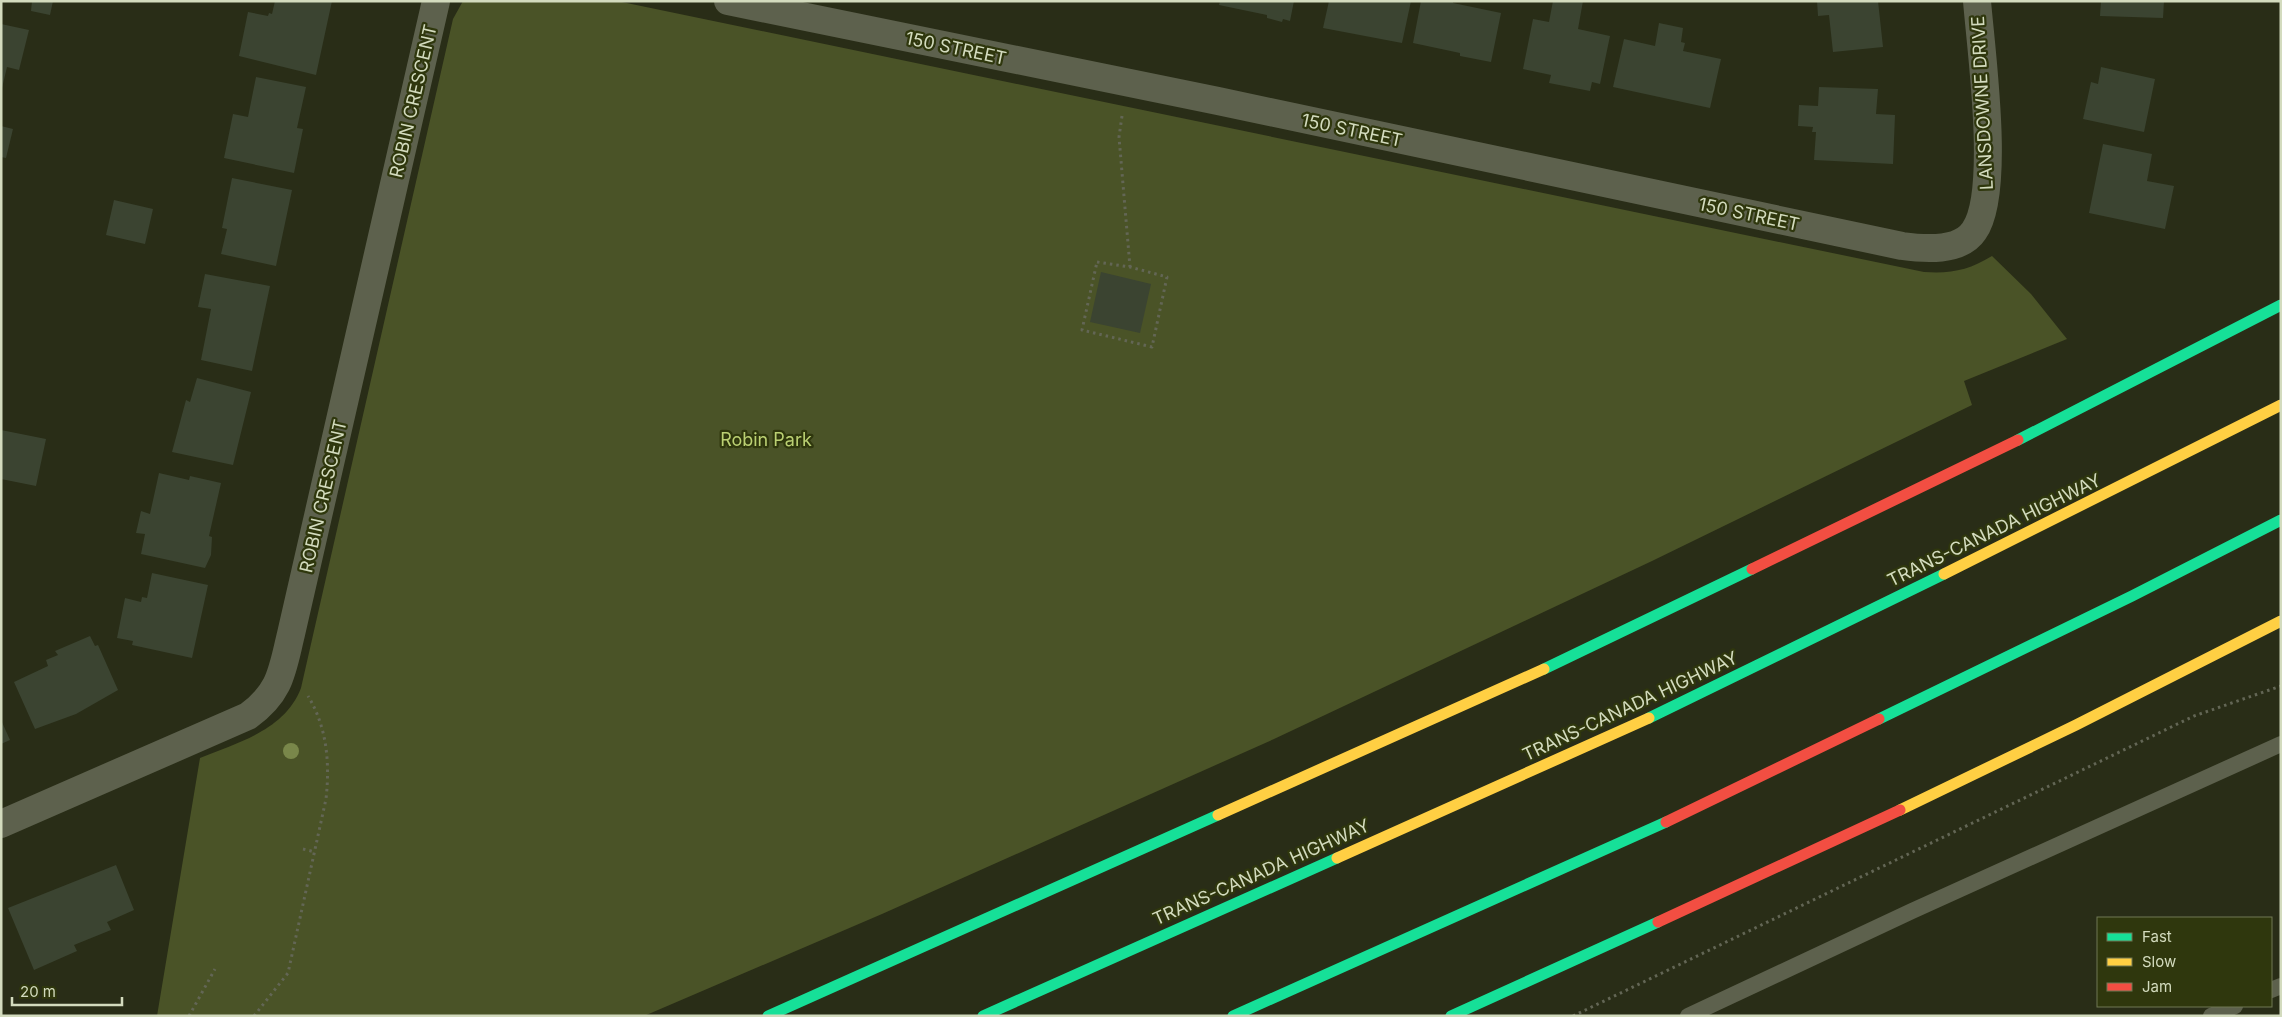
<svg xmlns="http://www.w3.org/2000/svg" width="2282" height="1017" font-family="Inter,sans-serif">
<style>
.green{fill:#4a5327}
.building{fill:#3b4431}
.lines{fill:none;stroke-linecap:round;stroke-linejoin:round}
.path{stroke:#636655;stroke-width:3;stroke-dasharray:2.5 4;stroke-linecap:butt}
.lane{stroke:#5d614d;stroke-width:16}
.street{stroke:#5d614d;stroke-width:28}
.fast{stroke:#16e098;stroke-width:11}
.slow{stroke:#ffcf43;stroke-width:11}
.jam{stroke:#f24e42;stroke-width:11}
.tree{fill:#79874a}
.labels{text-anchor:middle;dominant-baseline:central;stroke-width:4.5;stroke-linejoin:round;paint-order:stroke}
.street-label{font-size:18px;fill:#d3dbbe;stroke:#2f370d}
.park-label{font-size:18px;fill:#bbd073;stroke:#2f370d}
</style>
<rect width="100%" height="100%" fill="#292d17"/>
<path class="green" d="M463,1H617L1924,272C1951,274 1969,270 1992,256L2031,294L2067,339L1964,381L1972,405L1652,561L1274,739L882,914L644,1016H157L200,758C239,742 285,730 301,688L453,19Z"/>
<g class="building">
<polygon points="32,1 53,1 50,15 31,11"/>
<polygon points="275,1 332,1 316,75 239,56 248,12 268,16 269,13 272,14"/>
<polygon points="1220,1 1294,1 1290,21 1283,19 1282,22 1267,18 1267,15 1219,5"/>
<polygon points="1329,1 1411,1 1402,43 1323,28"/>
<polygon points="1421,1 1453,1 1453,3 1501,13 1491,62 1460,56 1460,53 1413,43"/>
<polygon points="1553,1 1583,1 1578,29 1610,36 1600,84 1592,82 1590,91 1549,83 1551,75 1523,69 1533,19 1549,22"/>
<polygon points="1817,1 1878,1 1883,47 1833,52 1829,15 1818,16"/>
<polygon points="2101,1 2164,1 2163,18 2100,16"/>
<polygon points="1659,23 1683,28 1681,42 1685,43 1683,51 1721,59 1710,108 1613,87 1624,39 1655,46"/>
<polygon points="1,24 29,30 19,70 7,67 2,88"/>
<polygon points="2101,67 2155,79 2144,132 2083,119 2091,82 2098,84"/>
<polygon points="256,77 306,87 297,128 303,129 294,173 224,158 233,114 248,117"/>
<polygon points="1819,87 1878,89 1876,114 1895,115 1893,164 1814,160 1816,132 1812,132 1813,127 1798,126 1799,105 1818,106"/>
<polygon points="1,126 13,129 6,158 1,157"/>
<polygon points="2103,144 2152,154 2147,181 2174,186 2165,229 2089,213"/>
<polygon points="232,178 292,190 276,266 221,254 227,229 222,228"/>
<polygon points="114,200 153,209 145,244 106,235"/>
<polygon points="1101,272 1151,284 1140,333 1090,322"/>
<polygon points="205,274 270,286 252,371 201,360 211,309 198,307"/>
<polygon points="197,378 251,392 233,465 172,452 186,400 190,402"/>
<polygon points="1,430 46,439 36,486 1,479"/>
<polygon points="159,473 189,480 190,476 221,483 209,536 212,537 211,555 205,568 141,554 145,534 136,533 141,511 150,514"/>
<polygon points="152,573 208,585 192,658 132,645 133,641 117,638 125,598 141,602 142,597 147,598"/>
<polygon points="90,636 95,646 98,645 118,690 76,714 35,729 14,682 48,666 46,660 58,655 55,651"/>
<polygon points="1,720 10,740 1,744"/>
<polygon points="116,865 134,910 107,922 111,930 74,945 77,951 34,970 8,908"/>
</g>
<g class="lines">
<g class="path">
<polyline points="1122,116 1119,137 1130,267"/>
<polygon points="1097,262 1130,267 1167,277 1152,347 1082,330"/>
<polyline points="303,849 315,852"/>
<polyline points="189,1016 215,969"/>
<path d="M254,1016L288,973L326,799C330,763 327,727 308,696"/>
<polyline points="1573,1016 2194,716 2281,686"/>
</g>
<g class="lane">
<polyline points="2271,990 2281,986"/>
<polyline points="1688,1016 1912,911 2281,744"/>
<polyline points="2211,1016 2235,1006"/>
</g>
<g class="street">
<path d="M728,1L1218,101L1902,246C1924,249 1960,252 1974,231C2001,193 1981,51 1977,1"/>
<path d="M1,824L248,716C281,692 282,671 291,634L436,1"/>
</g>
<g class="fast">
<polyline points="2018,440 2281,305"/>
<polyline points="1544,669 1752,569"/>
<polyline points="1649,718 1944,574"/>
<polyline points="1879,719 2132,596 2281,520"/>
<polyline points="768,1016 1218,815"/>
<polyline points="983,1016 1337,858"/>
<polyline points="1233,1016 1666,822"/>
<polyline points="1451,1016 1658,922"/>
</g>
<g class="slow">
<polyline points="1944,574 2281,405"/>
<polyline points="1900,810 2076,725 2281,621"/>
<polyline points="1218,815 1544,669"/>
<polyline points="1337,858 1649,718"/>
</g>
<g class="jam">
<polyline points="1752,569 2018,440"/>
<polyline points="1666,822 1879,719"/>
<polyline points="1658,922 1900,810"/>
</g>
</g>
<circle class="tree" cx="291" cy="751" r="8"/>
<g class="labels">
<g class="street-label">
<text transform="translate(956 48) rotate(12)">150 STREET</text>
<text transform="translate(413 101) rotate(-77)">ROBIN CRESCENT</text>
<text transform="translate(1982 103) rotate(-93)">LANSDOWNE DRIVE</text>
<text transform="translate(1352 130) rotate(12)">150 STREET</text>
<text transform="translate(1749 214) rotate(12)">150 STREET</text>
<text transform="translate(323 496) rotate(-77)">ROBIN CRESCENT</text>
<text transform="translate(1994 530) rotate(-26)">TRANS-CANADA HIGHWAY</text>
<text transform="translate(1630 706) rotate(-25)">TRANS-CANADA HIGHWAY</text>
<text transform="translate(1261 872) rotate(-24)">TRANS-CANADA HIGHWAY</text>
</g>
<g class="park-label">
<text x="766" y="439">Robin Park</text>
</g>
</g>
<rect width="2282" height="1017" fill="none" stroke="#d3dbbe" stroke-width="5"/>
<rect x="2097" y="917" width="175" height="90" fill="#2f370d" stroke="#717954"/>
<rect x="2107" y="933" width="25" height="8" fill="#16e098" stroke="#717954"/>
<text x="2142" y="942" font-size="15" fill="#d3dbbe">Fast</text>
<rect x="2107" y="958" width="25" height="8" fill="#ffcf43" stroke="#717954"/>
<text x="2142" y="967" font-size="15" fill="#d3dbbe">Slow</text>
<rect x="2107" y="983" width="25" height="8" fill="#f24e42" stroke="#717954"/>
<text x="2142" y="992" font-size="15" fill="#d3dbbe">Jam</text>
<path d="M12 997v8h110v-8" fill="none" stroke="#d3dbbe" stroke-width="2.5"/>
<text x="20" y="997" font-size="15" fill="#d3dbbe" stroke="#2f370d" stroke-width="4" paint-order="stroke">20 m</text>
</svg>
